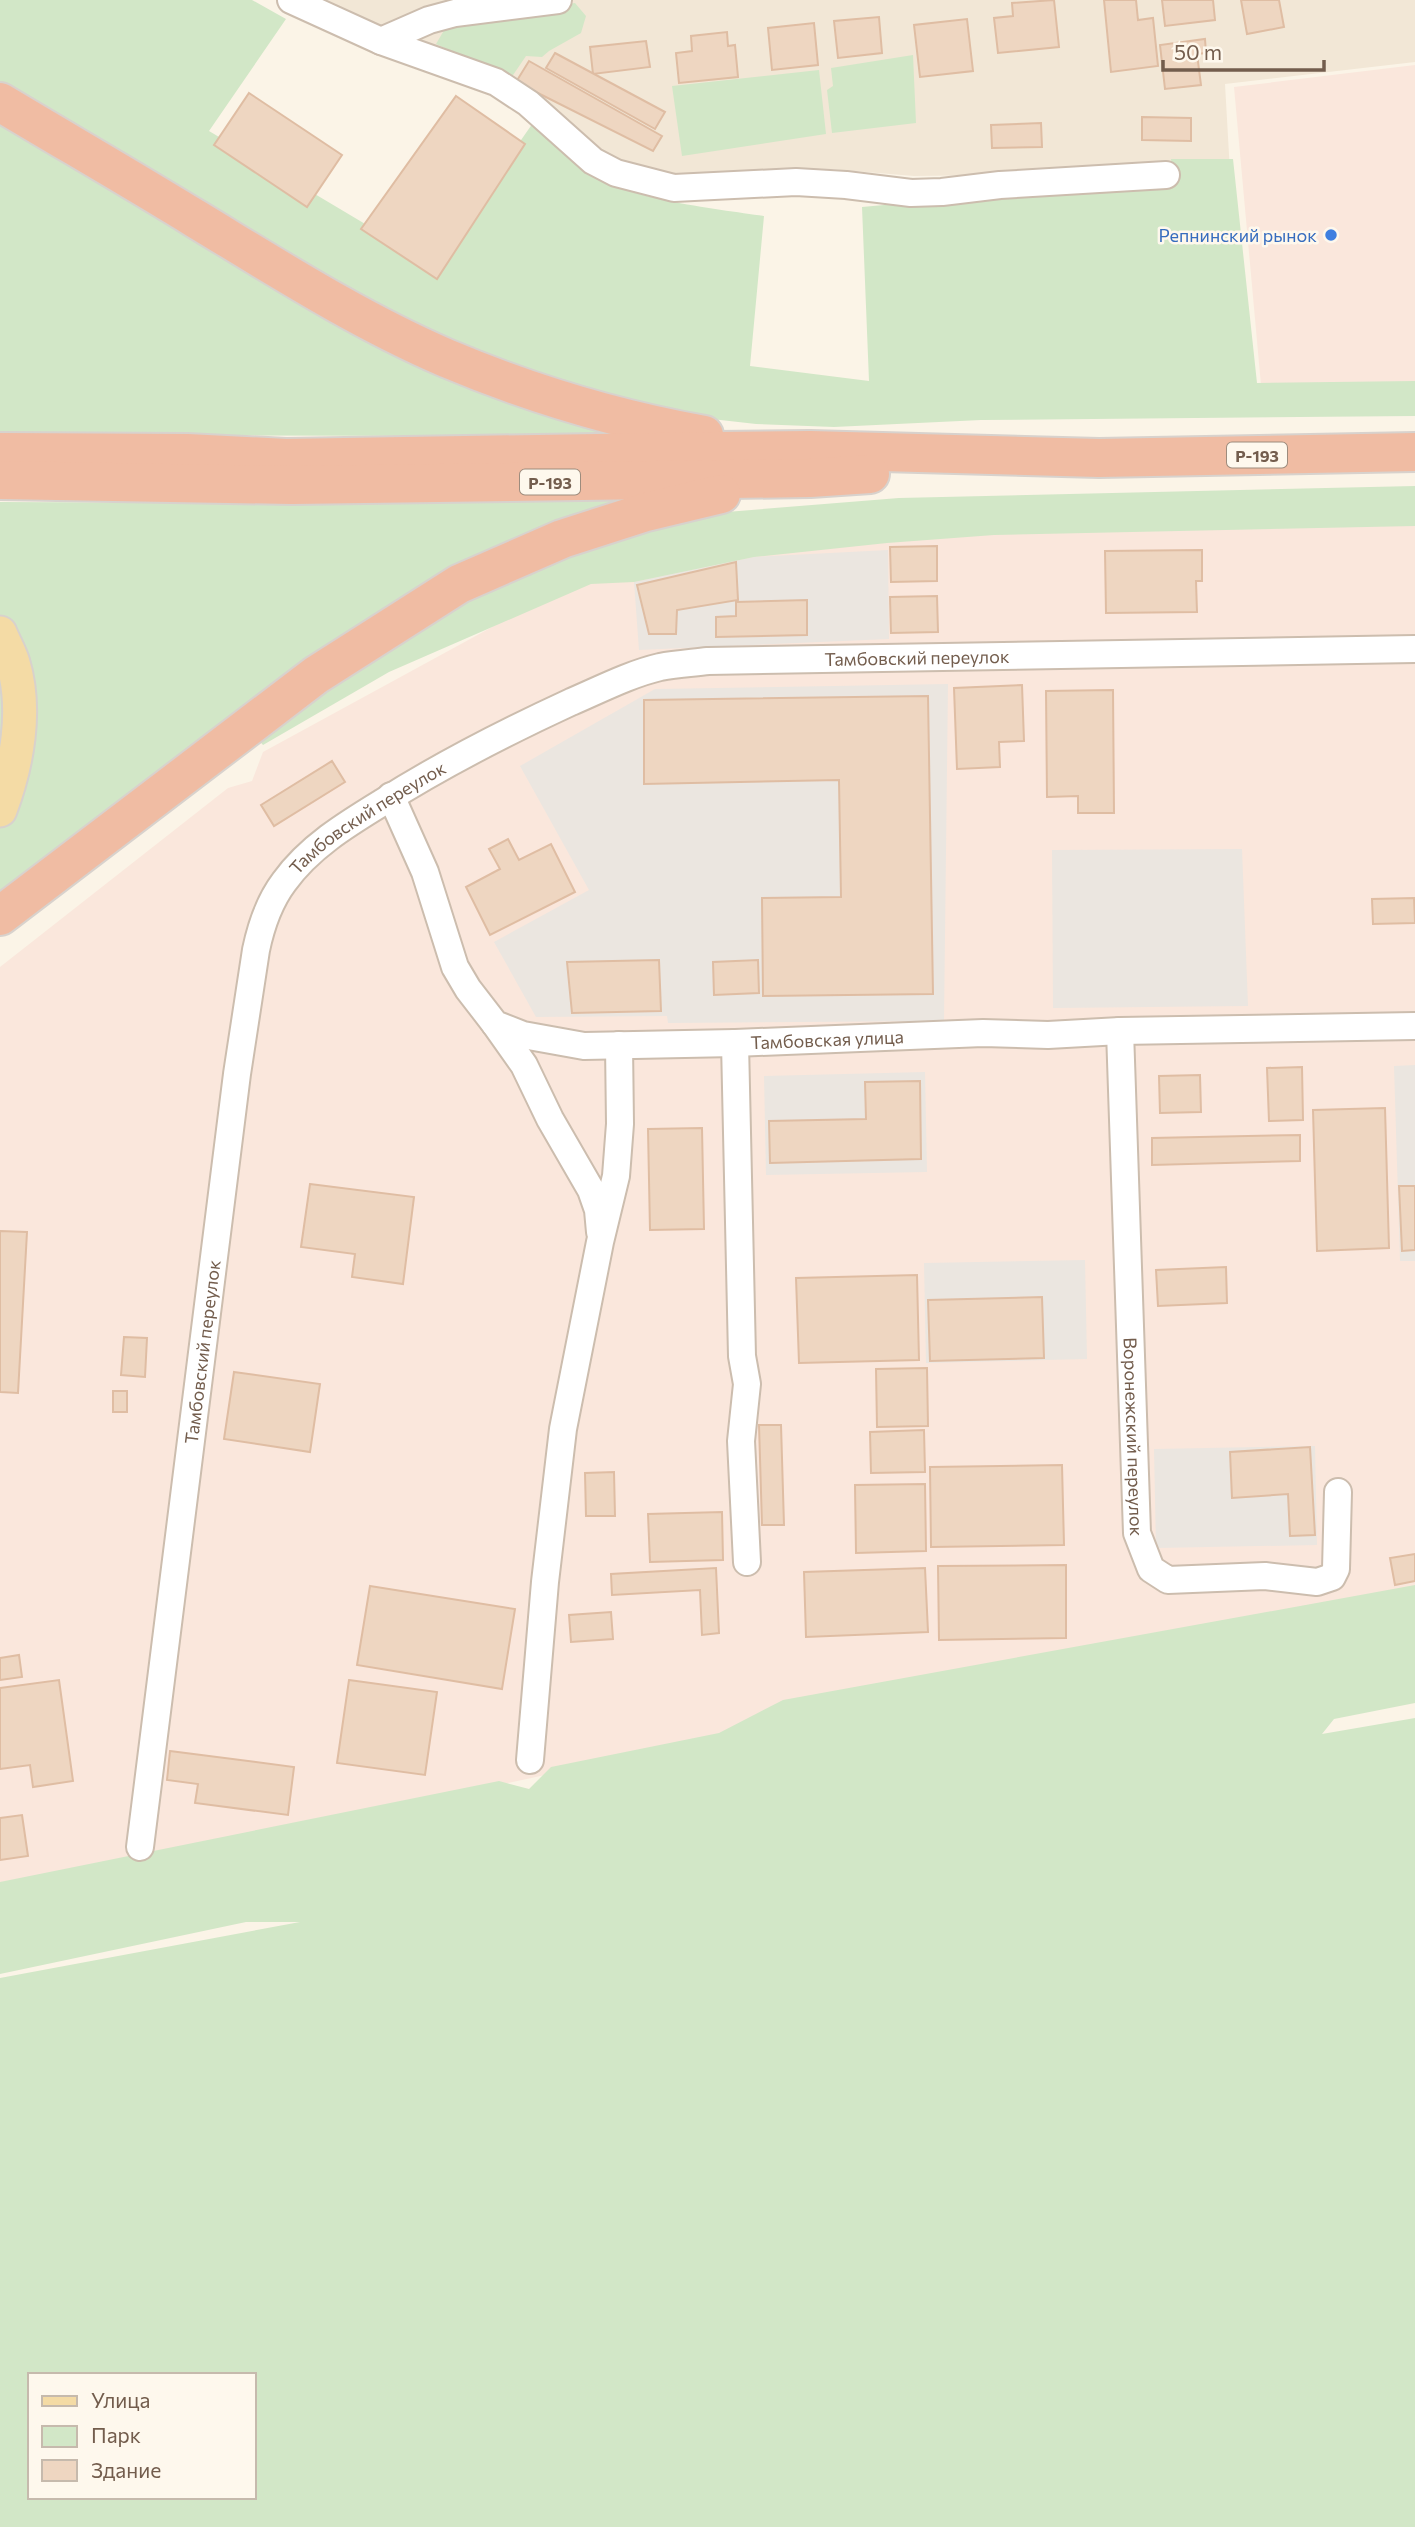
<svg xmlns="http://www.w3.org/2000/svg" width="1415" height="2527" font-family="Commissioner,sans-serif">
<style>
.residential{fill:#f2e7d6}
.commercial{fill:#fae7dc}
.industrial{fill:#ebe6e0}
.green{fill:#d2e7c7;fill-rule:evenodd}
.building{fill:#eed6c1;stroke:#dfbda3;stroke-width:2}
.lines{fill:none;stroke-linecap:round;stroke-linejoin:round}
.minor-casing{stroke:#ccbdae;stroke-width:30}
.major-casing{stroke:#d8d2cd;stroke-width:37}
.highway-casing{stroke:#d8d2cd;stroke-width:42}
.minor{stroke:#fff;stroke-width:26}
.major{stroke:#f4dba5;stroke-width:33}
.highway{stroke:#f0bca3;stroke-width:38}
.shop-dot{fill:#3f7fe0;stroke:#fef8ed;stroke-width:2.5}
.labels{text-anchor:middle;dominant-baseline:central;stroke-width:5;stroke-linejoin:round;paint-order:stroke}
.shield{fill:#fef8ed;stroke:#9d8c7d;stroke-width:2}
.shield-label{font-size:16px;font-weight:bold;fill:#735d4d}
.shop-label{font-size:18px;fill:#366cbe;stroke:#fef8ed;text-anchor:end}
.street-label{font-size:18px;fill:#735d4d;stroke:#fef8ed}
</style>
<rect width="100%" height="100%" fill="#fbf4e7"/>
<polygon class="residential" points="323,0 1415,0 1415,62 1225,84 1230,172 914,176 830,169 677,176 599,155 419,42"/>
<g class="commercial">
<polygon points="1415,65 1415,383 1261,385 1234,87"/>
<polygon points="1415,489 1415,1586 117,1868 0,1889 0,967 228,788 252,781 263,752 593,572"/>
</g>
<g class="industrial">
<polygon points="888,550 889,639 639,650 634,582 754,557"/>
<polygon points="948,684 944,1021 668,1023 667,1016 536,1017 494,942 589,890 520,766 655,689"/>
<polygon points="1242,849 1248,1006 1053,1008 1052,850"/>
<polygon points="1415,1065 1415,1261 1400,1261 1394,1066"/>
<polygon points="925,1072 927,1172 766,1175 764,1076"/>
<polygon points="1085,1260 1087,1359 926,1363 924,1263"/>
<polygon points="1315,1446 1317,1545 1156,1548 1154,1449"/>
</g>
<g class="green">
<path d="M0,0H252L286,19L209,131L434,265L535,120C549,135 563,153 579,167C614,198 717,209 764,216L750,366L869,381L862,207L993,195L1173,186L1171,159H1233L1257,383L1415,381V416L981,420L834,427L756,424L685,416L635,433L472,436L112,435L0,437Z"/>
<polygon points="575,3 586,16 581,33 549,51 542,57 526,56 511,78 436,44 450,20"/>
<polygon points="913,55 916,123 832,133 827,90 833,86 831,68"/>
<polygon points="819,70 826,134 682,156 672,86"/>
<polygon points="1415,486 1415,526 994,535 887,543 754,557 634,582 591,584 389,672 263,745 255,736 397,638 560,553 714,513 899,498"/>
<polygon points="635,494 535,537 0,903 0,502 230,503"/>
<path d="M1415,1585V1703L1334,1719L1322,1734L1415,1718V2527H0V1978L300,1922H246L0,1974V1882L499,1781L529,1789L551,1767L719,1733L783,1700ZM30,2375H254V2497H30Z"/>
</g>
<g class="building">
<polygon points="1054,0 1059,47 998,53 994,18 1013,16 1012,3"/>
<polygon points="1104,0 1136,0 1138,20 1153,18 1158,66 1111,72"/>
<polygon points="1162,0 1213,0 1215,20 1165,26"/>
<polygon points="1241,0 1279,0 1284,27 1247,34"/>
<polygon points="879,17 882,53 838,58 834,21"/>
<polygon points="967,19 973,71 920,77 914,25"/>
<polygon points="814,23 818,65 772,70 768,28"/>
<polygon points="727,32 728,46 735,45 738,77 679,83 676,53 692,51 691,36"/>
<polygon points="1205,39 1206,53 1197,54 1201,85 1165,89 1160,45"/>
<polygon points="646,41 650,67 593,74 590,47"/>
<polygon points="555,53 665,112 655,129 546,68"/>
<polygon points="529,61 662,136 653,151 516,82"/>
<polygon points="249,93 342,155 307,207 214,145"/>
<polygon points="456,96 525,144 437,279 361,229"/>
<polygon points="1142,117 1191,118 1191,141 1142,140"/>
<polygon points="1041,123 1042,147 992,148 991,125"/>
<polygon points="937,546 937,581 891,582 890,547"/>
<polygon points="1202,550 1202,581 1196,581 1197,612 1106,613 1105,551"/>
<polygon points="736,562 738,600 677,610 676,634 649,634 637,585"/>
<polygon points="937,596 938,632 891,633 890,597"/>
<polygon points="807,600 807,635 716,637 716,617 736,616 736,602"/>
<polygon points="1022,685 1024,741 999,742 1000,767 957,769 954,688"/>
<polygon points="1113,690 1114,813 1078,813 1078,796 1047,797 1046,691"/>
<polygon points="928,696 933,994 763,996 762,898 841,897 839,780 644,784 644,700"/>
<polygon points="332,761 345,782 274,826 261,805"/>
<polygon points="508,839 519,860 551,844 575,892 490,935 466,887 500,869 489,849"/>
<polygon points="1414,898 1415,923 1373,924 1372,899"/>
<polygon points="659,960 661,1011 572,1013 567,962"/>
<polygon points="758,960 759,993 714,995 713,962"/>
<polygon points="1302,1067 1303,1120 1269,1121 1267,1068"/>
<polygon points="1200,1075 1201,1112 1160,1113 1159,1076"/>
<polygon points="920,1081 921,1159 770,1163 769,1121 866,1119 865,1082"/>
<polygon points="1385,1108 1389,1248 1317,1251 1313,1110"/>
<polygon points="702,1128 704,1229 650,1230 648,1129"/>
<polygon points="1300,1135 1300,1161 1152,1165 1152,1138"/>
<polygon points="310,1184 414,1197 403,1284 352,1277 355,1254 301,1247"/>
<polygon points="1399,1186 1415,1186 1415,1250 1402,1251"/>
<polygon points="0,1231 27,1232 18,1393 0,1392"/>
<polygon points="1226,1267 1227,1303 1158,1306 1156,1270"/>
<polygon points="917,1275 919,1360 799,1363 796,1278"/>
<polygon points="1042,1297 1044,1358 930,1361 928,1300"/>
<polygon points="124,1337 147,1338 145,1377 121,1375"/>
<polygon points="927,1368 928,1426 877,1427 876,1369"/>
<polygon points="234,1372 320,1384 310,1452 224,1439"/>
<rect x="113" y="1391" width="14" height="21"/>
<polygon points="759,1425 781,1425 784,1525 762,1525"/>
<polygon points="924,1430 925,1472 871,1473 870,1432"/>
<polygon points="1310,1447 1315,1535 1290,1536 1288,1494 1232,1498 1230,1452"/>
<polygon points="1062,1465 1064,1545 931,1547 930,1467"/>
<polygon points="614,1472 615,1516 586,1516 585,1473"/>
<polygon points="925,1484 926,1551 856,1553 855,1485"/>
<polygon points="722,1512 723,1560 650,1562 648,1514"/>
<polygon points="1415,1554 1415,1581 1395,1585 1390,1558"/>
<polygon points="1066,1565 1066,1638 939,1640 938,1566"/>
<polygon points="716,1568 719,1633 702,1635 700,1590 612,1595 611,1574"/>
<polygon points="925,1568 928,1632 806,1637 804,1572"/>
<polygon points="370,1586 515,1609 502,1689 357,1665"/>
<polygon points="611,1612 613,1639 571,1642 569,1615"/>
<polygon points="19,1655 22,1677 0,1680 0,1658"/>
<polygon points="59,1680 73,1781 33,1787 30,1765 0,1769 0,1688"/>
<polygon points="349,1680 437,1692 425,1775 337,1763"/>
<polygon points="170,1751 294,1767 288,1815 195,1803 198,1784 167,1780"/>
<polygon points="22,1815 28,1856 0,1860 0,1818"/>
</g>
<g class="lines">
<g class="minor-casing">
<g id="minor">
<polyline points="291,0 381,41 496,82 528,103 593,161 616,173 674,188 796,182 846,185 911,193 942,192 1000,185 1166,175"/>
<polyline points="381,41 429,20 455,13 558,0"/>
<path id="s1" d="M391,796L425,872L455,967L468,989L495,1024L523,1035L584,1046L735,1043L983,1033L1048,1035L1120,1031L1415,1026"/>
<polyline points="495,1024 524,1065 550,1119 591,1190 598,1210 600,1232"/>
<path id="s2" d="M1120,1031L1137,1533L1151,1569L1168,1580L1265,1576L1317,1582L1332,1577L1336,1569L1338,1492"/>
<polyline points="735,1043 742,1356 747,1384 741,1441 747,1562"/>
<polyline points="530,1760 545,1582 563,1429 600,1242 616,1176 620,1124 619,1045"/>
<path id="s3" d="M140,1847L237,1074L256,950C261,926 269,902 284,882C309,847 347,824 383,802C443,764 506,732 571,702C599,690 630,674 660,667C676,664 692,663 708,661L1415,649"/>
</g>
</g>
<g class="major-casing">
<path id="major" d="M0,633C4,643 10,653 13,663C27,710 17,765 0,810"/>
</g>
<g class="highway-casing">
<g id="highway">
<path d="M0,102C65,141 131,179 196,219C277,268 358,320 446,358C529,393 615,419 704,435"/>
<polyline points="0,452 187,453 286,458 716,451 810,450 1099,458 1415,452"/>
<polyline points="0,480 292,485 810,478 870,474"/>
<polyline points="0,916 316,675 459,584 562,539 646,512 721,494"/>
</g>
</g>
<use href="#minor" class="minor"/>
<use href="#major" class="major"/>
<use href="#highway" class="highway"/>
</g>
<circle class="shop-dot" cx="1331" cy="235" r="7"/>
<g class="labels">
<g class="shield">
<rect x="1227" y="442.5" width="60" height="25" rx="5"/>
<rect x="520" y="469.5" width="60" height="25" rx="5"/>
</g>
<g class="shield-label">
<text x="1257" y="455">Р-193</text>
<text x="550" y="482">Р-193</text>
</g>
<g class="shop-label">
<text x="1317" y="235">Репнинский рынок</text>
</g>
<g class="street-label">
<text stroke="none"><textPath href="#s3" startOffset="1673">Тамбовский переулок</textPath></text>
<text stroke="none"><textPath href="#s3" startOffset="1085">Тамбовский переулок</textPath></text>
<text stroke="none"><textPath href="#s1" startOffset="588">Тамбовская улица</textPath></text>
<text stroke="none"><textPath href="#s3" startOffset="499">Тамбовский переулок</textPath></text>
<text stroke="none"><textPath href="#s2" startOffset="406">Воронежский переулок</textPath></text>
</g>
</g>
<rect x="28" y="2373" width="228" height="126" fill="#fef8ed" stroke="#c6baad" stroke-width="2"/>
<rect x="42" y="2396" width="35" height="10" fill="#f4dba5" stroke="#c6baad" stroke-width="2"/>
<text x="91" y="2408" font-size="21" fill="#735d4d">Улица</text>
<rect x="42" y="2426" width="35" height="21" fill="#d2e7c7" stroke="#c6baad" stroke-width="2"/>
<text x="91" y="2443" font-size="21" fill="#735d4d">Парк</text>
<rect x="42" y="2460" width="35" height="21" fill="#eed6c1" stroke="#c6baad" stroke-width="2"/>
<text x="91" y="2478" font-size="21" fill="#735d4d">Здание</text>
<path d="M1163 60v10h161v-10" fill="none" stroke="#735d4d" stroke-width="3.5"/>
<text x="1174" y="60" font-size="21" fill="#735d4d" stroke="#fef8ed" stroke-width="5" paint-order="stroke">50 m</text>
</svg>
